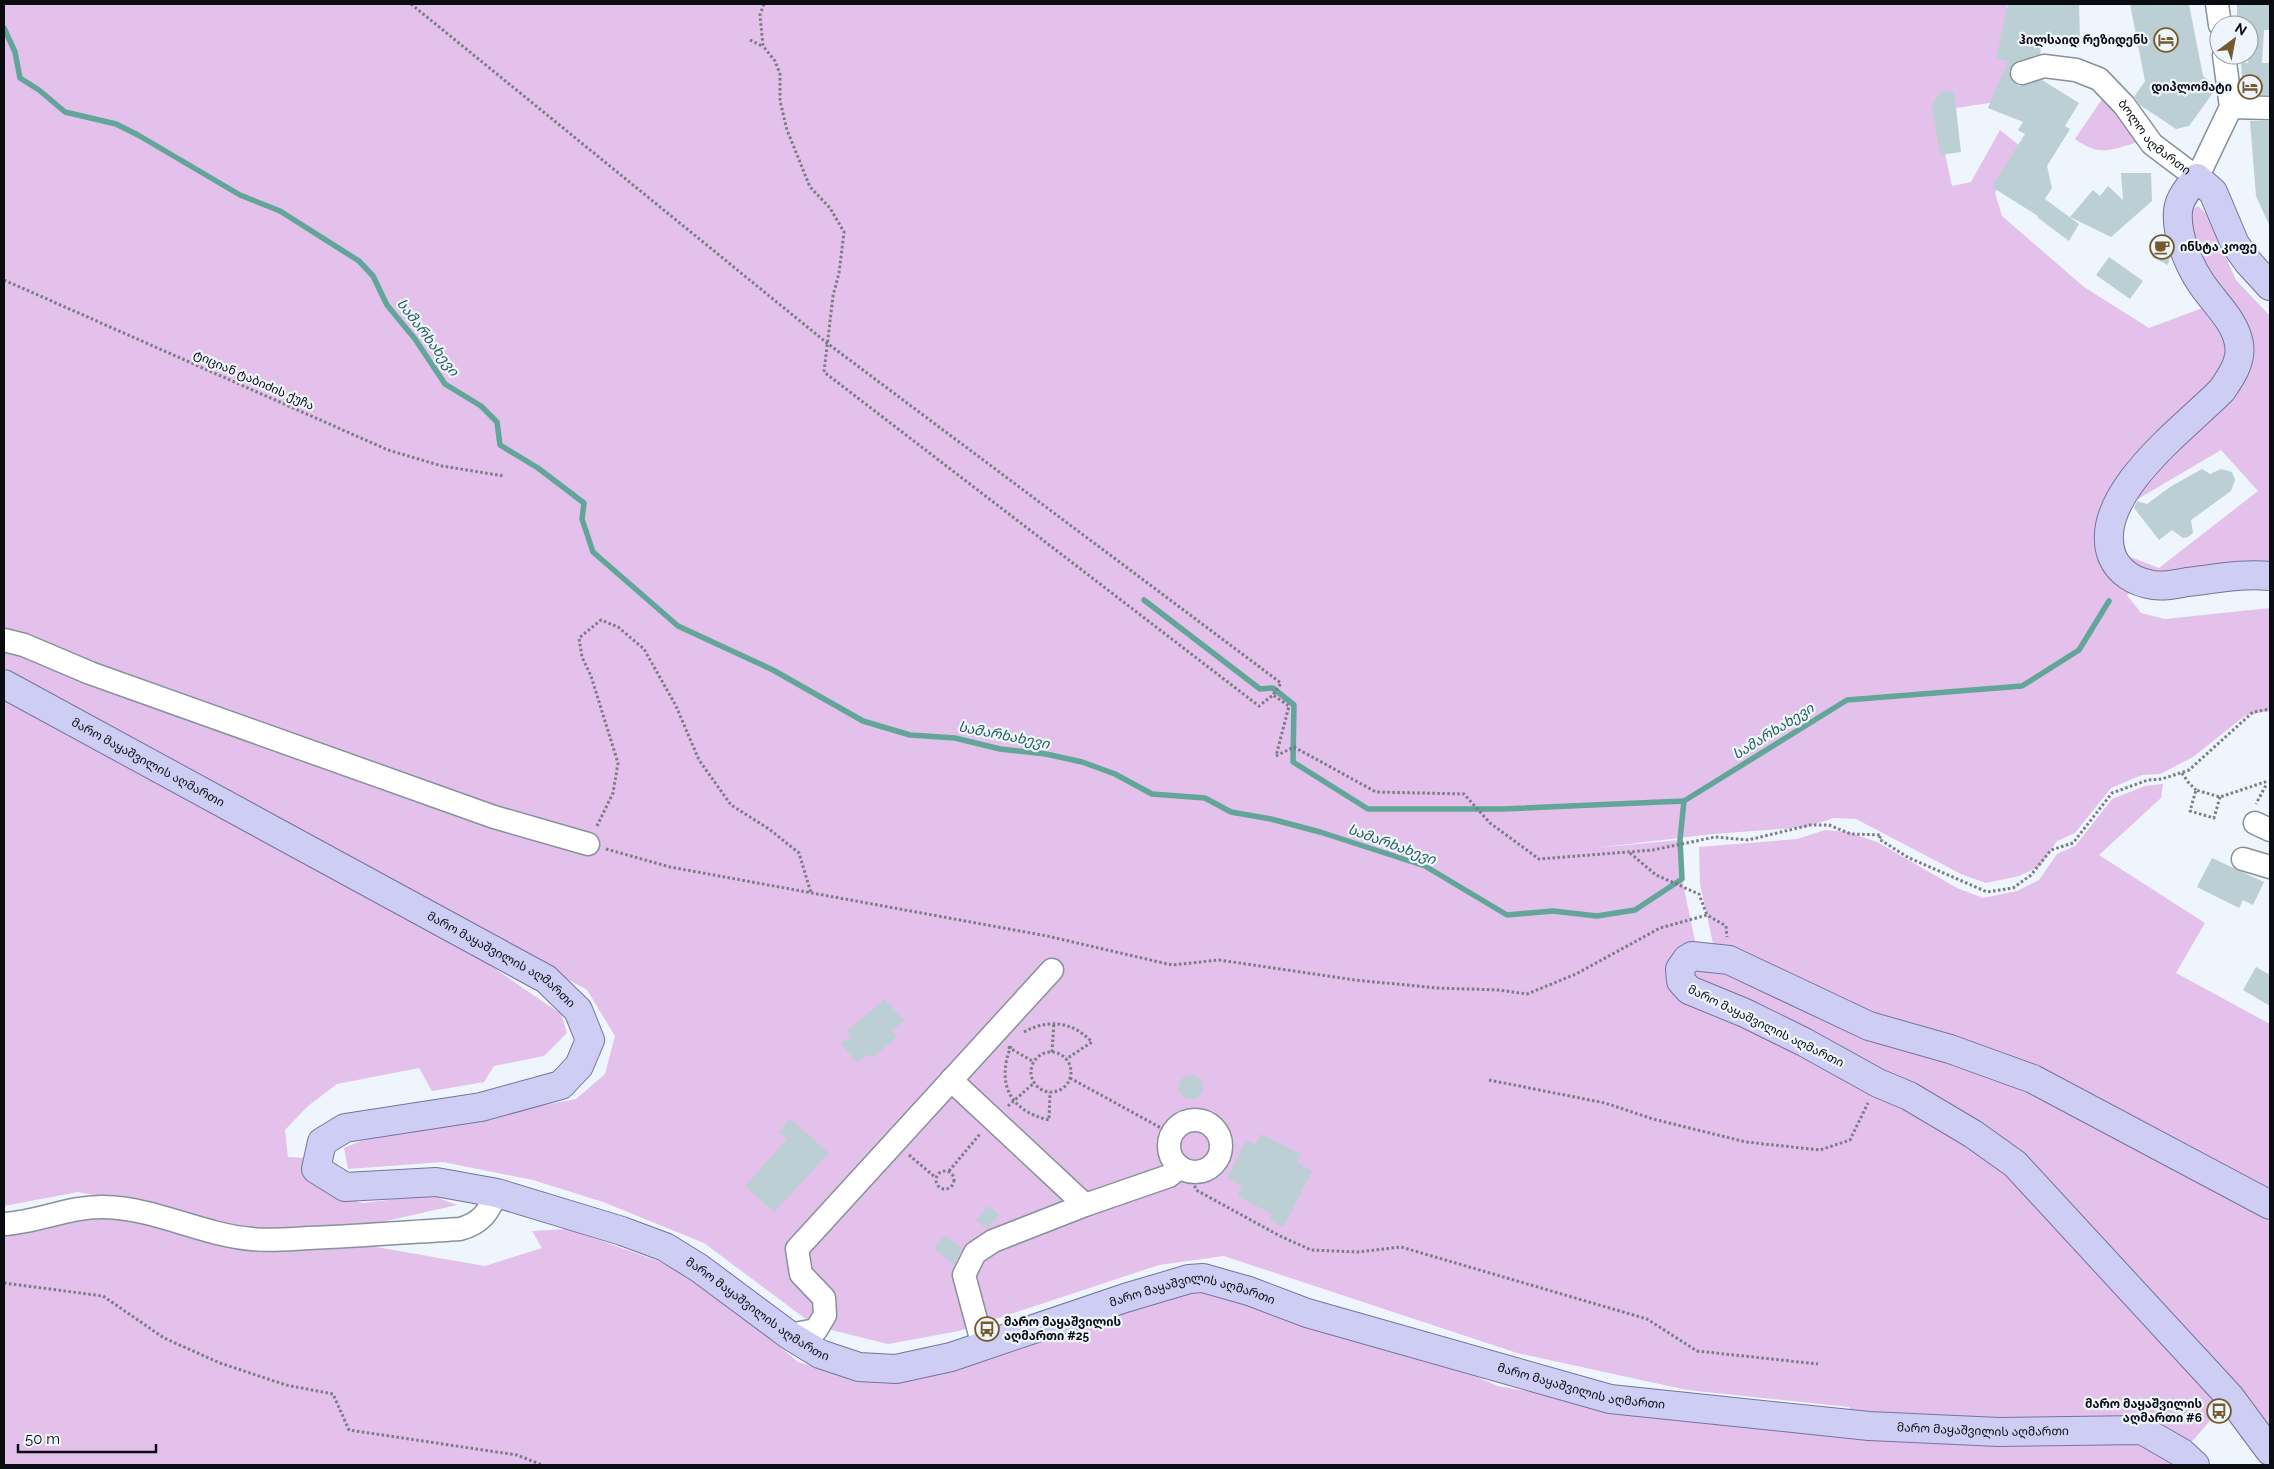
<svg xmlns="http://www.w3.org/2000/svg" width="2274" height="1469" font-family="Raleway,'Noto Sans Georgian',sans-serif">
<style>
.green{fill:#e3c1ea;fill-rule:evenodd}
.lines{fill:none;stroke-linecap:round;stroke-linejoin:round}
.stream{stroke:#62a599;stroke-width:5.5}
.building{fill:#bccfd4}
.minor-casing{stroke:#86919d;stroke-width:25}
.major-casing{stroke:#74739e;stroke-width:30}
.path{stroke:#787d83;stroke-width:3;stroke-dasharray:2.5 2.5;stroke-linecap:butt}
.minor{stroke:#fff;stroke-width:22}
.major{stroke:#cecdf3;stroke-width:28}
.labels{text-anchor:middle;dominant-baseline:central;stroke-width:4.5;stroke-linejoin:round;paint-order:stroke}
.poi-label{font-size:12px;font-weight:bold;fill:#090c10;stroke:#eef5fd;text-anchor:end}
.street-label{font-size:12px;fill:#090c10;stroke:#eef5fd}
.water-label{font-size:14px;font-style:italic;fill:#255d55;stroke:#eef5fd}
</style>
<rect width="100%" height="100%" fill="#eef5fd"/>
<g class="green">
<path d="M4,4H2005L2007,5L2009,100L1936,111L1952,186L1971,182L2000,130L2020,146L1995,193L2002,216L2084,287L2149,328L2213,304L2195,256L2186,214L2198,206L2206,214L2236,280L2270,316V576L2144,583L2127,595L2141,613L2165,619L2270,608V711L2246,715L2193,757L2160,774L2142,775L2111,788L2075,833L2057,841L2040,866L2019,876L1986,883L1961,874L1856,819L1834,818L1807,827L1713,834L1595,848L1680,840L1682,879L1698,955L1950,1049L2270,1205V1450L2230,1398L2182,1453L2195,1465H4V1228L80,1216L359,1244L485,1266L542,1248L532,1231L568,1229L658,1261L703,1283L798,1362L830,1371L1199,1286L1423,1354L1498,1386L1669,1417L1852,1424L1849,1407L1687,1390L1517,1353L1224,1256L1159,1265L959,1331L888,1344L815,1326L704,1243L603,1202L533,1180L443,1162L348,1169L344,1148L361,1141L576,1099L605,1074L615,1036L587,990L4,668ZM2221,450L2258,491L2159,568L2128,556L2118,524L2133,502Z"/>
<path d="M2104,96L2139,142C2111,149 2101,158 2075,139Z"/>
<polygon points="4,694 450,938 561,1014 567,1033 544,1056 494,1066 484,1082 432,1091 419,1068 337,1084 308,1106 285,1130 288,1157 308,1158 321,1189 362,1203 431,1195 457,1205 364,1226 246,1232 190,1214 78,1192 4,1206"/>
<polygon points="2163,784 2161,798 2099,855 2205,923 2176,973 2270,1024 2270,1199 2118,1116 1716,957 1700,884 1699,847 1797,839 1825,830 1848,832 1877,842 1957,888 1983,898 2017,891 2039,880 2057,854 2075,846 2112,799 2145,786"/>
</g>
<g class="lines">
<g class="stream">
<polyline points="4,28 15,52 20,78 39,90 65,112 116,124 138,135 240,195 280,211 359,261 373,276 387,305 415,339 445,384 481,406 497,422 500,445 538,468 584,503 582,519 593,552 678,626 773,670 863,721 910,735 955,738 1000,749 1046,754 1082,762 1115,774 1152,794 1205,798 1231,812 1271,819 1320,832 1425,866 1507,915 1553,911 1597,916 1635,910 1682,879 1680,840 1684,801 1847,700 2022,686 2079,650 2109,601"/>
<polyline points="1144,600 1260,689 1273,688 1294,705 1293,762 1368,809 1502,809 1684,801"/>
</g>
</g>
<g class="building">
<polygon points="2008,4 2079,4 2080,42 2047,43 2046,46 2042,45 2040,54 2018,61 2009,71 2013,82 2019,86 2042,80 2079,103 2065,126 2070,129 2047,166 2052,188 2045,199 2079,224 2069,241 2037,217 2038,216 1992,187 2025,134 2018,130 2023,122 1988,108 2008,61 1996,59"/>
<polygon points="2130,4 2189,4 2203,76 2215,85 2215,90 2189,126 2176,129 2140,105 2134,97 2145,81"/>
<polygon points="2237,4 2270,4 2270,30 2264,30 2262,63 2270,63 2270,95 2243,94 2241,62 2248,63 2249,25 2237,25"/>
<polygon points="1954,91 1961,152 1940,155 1932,105 1941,92"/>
<polygon points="2250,121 2270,121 2270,227 2256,196"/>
<polygon points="2121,173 2151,173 2152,201 2111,237 2070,217 2093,190 2100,196 2108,186 2123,200"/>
<polygon points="2160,238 2167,246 2170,256 2168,265 2152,257"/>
<polygon points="2109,257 2143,281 2130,299 2096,275"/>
<polygon points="2202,469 2210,474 2221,469 2232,472 2235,480 2231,491 2191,520 2193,533 2188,537 2183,538 2172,530 2159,540 2134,508 2137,501 2147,504 2170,487"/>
<polygon points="2212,858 2264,882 2253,905 2243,900 2239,908 2197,887"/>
<polygon points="2256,967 2270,975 2270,1006 2243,990"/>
<polygon points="885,999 904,1021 892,1031 897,1037 872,1058 868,1054 857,1063 841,1044 851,1035 847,1031"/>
<circle cx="1191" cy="1087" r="12"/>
<polygon points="790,1119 829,1153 774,1212 745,1186 787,1139 779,1132"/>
<polygon points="1261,1134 1301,1154 1297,1163 1312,1171 1284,1227 1269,1220 1272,1214 1237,1196 1242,1186 1227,1179 1246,1140 1256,1145"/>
<polygon points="988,1206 999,1215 987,1229 976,1220"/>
<polygon points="945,1235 962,1249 954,1265 934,1248"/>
</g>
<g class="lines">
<g class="minor-casing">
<g id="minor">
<polyline points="2217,4 2220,25"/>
<path id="s1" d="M2022,73L2044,66L2076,70L2099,79L2124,105L2152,144L2197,178L2231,107L2224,55"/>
<polyline points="2231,107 2270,108"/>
<polyline points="4,640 24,645 90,673 494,817 588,844"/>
<polyline points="2255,823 2270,830"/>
<polyline points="2243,859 2270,867"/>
<polyline points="951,1080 1085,1205"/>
<circle cx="1195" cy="1146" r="26"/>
<path d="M4,1224C38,1222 70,1206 104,1207C155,1208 202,1235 252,1239C271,1241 290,1239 309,1238C359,1236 410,1232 460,1229C482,1223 488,1212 497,1193"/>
<polyline points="789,1335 816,1330 825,1315 824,1298 801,1274 797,1249 1052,970"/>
<polyline points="983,1346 964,1275 975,1253 993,1241 1085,1205 1169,1176 1180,1167"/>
</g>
</g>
<g class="major-casing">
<g id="major">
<path d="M2270,286L2248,262L2235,244L2213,192L2197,178C2189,187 2179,198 2178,211C2176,234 2188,264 2201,283C2214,303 2235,320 2239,344C2242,361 2231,377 2222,390C2186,427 2090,496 2112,556C2119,573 2135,582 2153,585C2164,587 2176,584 2187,582C2215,579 2243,573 2270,576"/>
<path id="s2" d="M4,684L546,979L578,1010L590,1040L579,1066L561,1085L481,1107L345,1128L322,1142L316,1169L345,1187L436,1182L497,1193L622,1231L665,1247L699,1268L789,1335L820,1354L859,1367L896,1369L951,1357L1125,1298L1189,1279L1203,1278L1249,1291L1307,1313L1610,1399L1869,1426L1999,1432L2142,1430L2182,1453L2195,1465"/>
<polyline points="2270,1205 2033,1079 1950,1049 1869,1026 1729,960 1692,956 1687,959 1680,969 1681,981 1689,990 1745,1013 1804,1042 1878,1083 1909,1096 1973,1134 2015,1164 2230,1397 2270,1451"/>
</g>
</g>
<g class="path">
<polyline points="411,4 827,343 1281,683 1273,695"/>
<polyline points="764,4 760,15 763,46 775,61 780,74 780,101 787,130 810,187 830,208 844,232 839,273 833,296 824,372 1259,706 1273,695 1289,706 1276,756 1294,747 1376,792 1464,794 1490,823 1539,859 1653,850 1715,837 1748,840 1810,825 1829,825 1851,834 1881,835 1879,839 1909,858 1987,892 2013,888 2031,875 2051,850 2073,843 2112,793 2148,780 2162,779 2189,770 2253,712 2270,709"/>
<polyline points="750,40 762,46"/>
<polyline points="4,280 388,450 442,466 504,476"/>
<polyline points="2182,773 2188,782 2196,790"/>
<polyline points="2220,797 2214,818 2190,811 2196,790 2220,797 2265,782 2266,785 2256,804"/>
<polyline points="597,826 613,793 618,763 591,676 582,657 579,638 601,620 618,627 644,649 676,706 699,760 731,805 769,829 799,853 811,893"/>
<polyline points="606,849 670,867 1047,936 1172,965 1219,960 1355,980 1437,988 1499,990 1527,994 1576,974 1660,928 1707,915 1726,926 1727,937"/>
<polyline points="1630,853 1656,875 1699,894 1707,915"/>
<path d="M1024,1032C1048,1019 1072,1021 1092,1042L1066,1059"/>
<path d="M1011,1046C996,1084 1010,1111 1049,1120L1050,1092"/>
<polyline points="1008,1047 1034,1062"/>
<polyline points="1052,1052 1054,1022"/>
<circle cx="1051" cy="1072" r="20"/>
<polyline points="1070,1078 1172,1134"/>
<polyline points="1489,1080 1605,1103 1653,1119 1746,1142 1820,1150 1850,1140 1868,1103"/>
<polyline points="1008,1106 1034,1083"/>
<polyline points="909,1155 935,1177"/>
<circle cx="945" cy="1180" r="9"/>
<polyline points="949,1171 980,1134"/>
<polyline points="1193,1181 1196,1190 1280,1236 1311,1250 1358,1252 1401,1247 1647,1319 1697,1351 1818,1364"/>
<polyline points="4,1283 103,1296 164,1338 220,1363 286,1385 333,1394 349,1430 517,1455 542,1465"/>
</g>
<use href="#minor" class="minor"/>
<use href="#major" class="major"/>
</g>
<defs>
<g id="hotel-ring" transform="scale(1.25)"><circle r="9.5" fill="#eef5fd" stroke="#755a2d" stroke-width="1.5"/><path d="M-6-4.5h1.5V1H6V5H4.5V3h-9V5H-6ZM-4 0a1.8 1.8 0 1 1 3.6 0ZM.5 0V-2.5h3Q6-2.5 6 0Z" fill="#755a2d"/></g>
<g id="cafe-ring" transform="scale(1.25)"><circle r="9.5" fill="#eef5fd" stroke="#755a2d" stroke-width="1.5"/><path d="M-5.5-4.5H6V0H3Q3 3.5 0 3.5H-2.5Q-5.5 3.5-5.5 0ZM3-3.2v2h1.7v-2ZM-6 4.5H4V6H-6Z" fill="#755a2d"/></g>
<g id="bus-ring" transform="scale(1.25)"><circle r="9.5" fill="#eef5fd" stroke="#755a2d" stroke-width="1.5"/><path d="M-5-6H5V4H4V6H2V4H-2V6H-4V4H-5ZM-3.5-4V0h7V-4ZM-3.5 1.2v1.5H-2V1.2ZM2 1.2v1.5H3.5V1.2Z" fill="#755a2d"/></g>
</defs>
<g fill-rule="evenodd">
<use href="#hotel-ring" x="2166" y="40"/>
<use href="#hotel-ring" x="2250" y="87"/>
<use href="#cafe-ring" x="2162" y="247"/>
<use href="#bus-ring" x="987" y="1329"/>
<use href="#bus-ring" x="2219" y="1411"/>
</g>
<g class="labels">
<g class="poi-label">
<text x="2148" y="40">ჰილსაიდ რეზიდენს</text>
<text x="2232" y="87">დიპლომატი</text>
<text x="2180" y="247" text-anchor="start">ინსტა კოფე</text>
<text x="1004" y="1322" text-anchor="start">მარო მაყაშვილის<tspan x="1004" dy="14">აღმართი #25</tspan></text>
<text x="2202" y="1404">მარო მაყაშვილის<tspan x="2202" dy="14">აღმართი #6</tspan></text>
</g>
<g class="street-label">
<text stroke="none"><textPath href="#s1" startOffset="161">ბოლო აღმართი</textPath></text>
<text transform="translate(254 380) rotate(24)">ტიციან ტაბიძის ქუჩა</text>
<text stroke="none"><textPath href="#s2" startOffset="164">მარო მაყაშვილის აღმართი</textPath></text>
<text stroke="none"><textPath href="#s2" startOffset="569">მარო მაყაშვილის აღმართი</textPath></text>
<text transform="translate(1766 1026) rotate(26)">მარო მაყაშვილის აღმართი</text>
<text stroke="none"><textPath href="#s2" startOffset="1964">მარო მაყაშვილის აღმართი</textPath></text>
<text stroke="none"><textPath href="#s2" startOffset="1499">მარო მაყაშვილის აღმართი</textPath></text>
<text stroke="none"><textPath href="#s2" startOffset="2369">მარო მაყაშვილის აღმართი</textPath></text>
<text stroke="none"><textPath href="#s2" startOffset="2774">მარო მაყაშვილის აღმართი</textPath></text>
</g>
<g class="water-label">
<text transform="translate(428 337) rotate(53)">სამარხახევი</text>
<text transform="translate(1773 731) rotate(-32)">სამარხახევი</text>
<text transform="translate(1004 735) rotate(11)">სამარხახევი</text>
<text transform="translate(1392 844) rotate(20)">სამარხახევი</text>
</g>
</g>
<rect width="2274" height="1469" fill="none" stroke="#090c10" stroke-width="10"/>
<g transform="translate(2234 40) rotate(32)"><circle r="24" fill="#eef5fd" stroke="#92989e"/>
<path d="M0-4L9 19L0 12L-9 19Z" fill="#755a2d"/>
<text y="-8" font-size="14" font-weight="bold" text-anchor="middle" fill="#090c10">N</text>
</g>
<path d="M18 1444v8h138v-8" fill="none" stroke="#090c10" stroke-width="2.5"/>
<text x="25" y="1444" font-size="15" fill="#090c10" stroke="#eef5fd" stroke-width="4" paint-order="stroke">50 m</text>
</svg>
